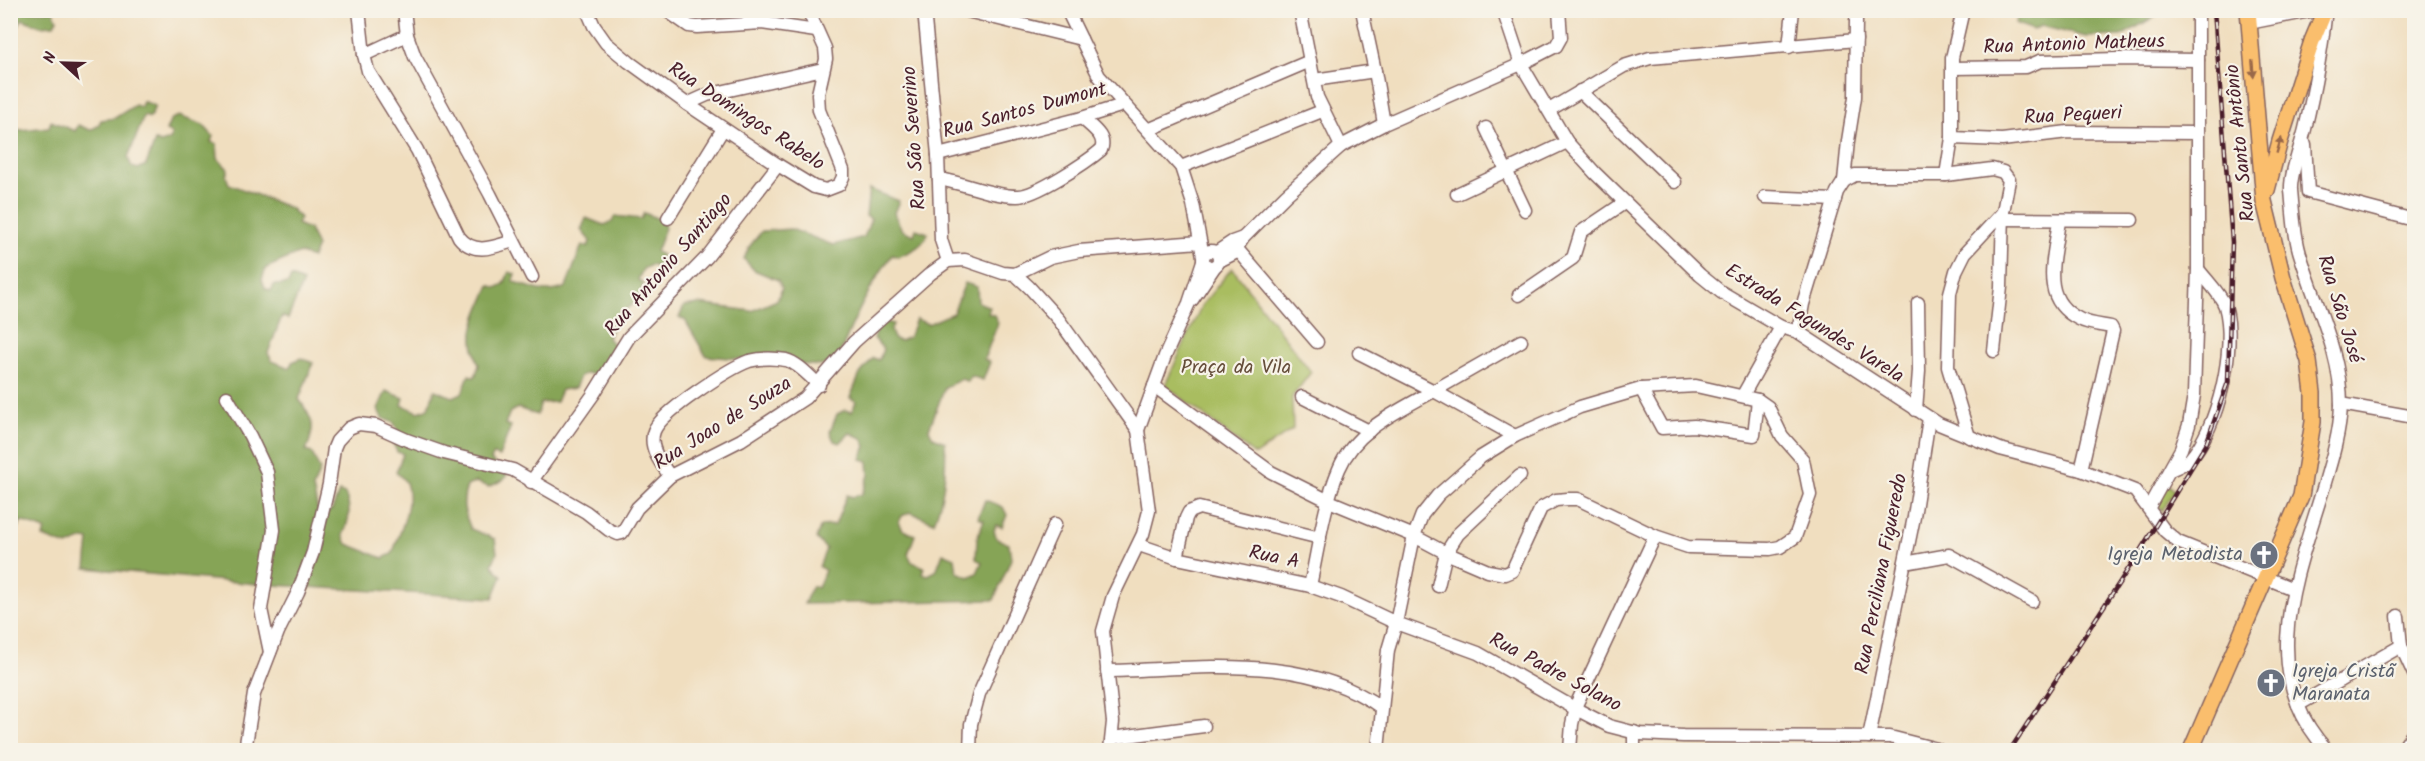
<svg xmlns="http://www.w3.org/2000/svg" width="2425" height="761" font-family="Kalam,sans-serif">
<style>
.green{fill:#a9bd61;stroke:#7a6e46;stroke-width:1.5}
.forest{fill:#86a457;stroke:#686241;stroke-width:1.5}
.lines{fill:none;stroke-linecap:round;stroke-linejoin:round}
.minor-casing{stroke:#84625f;stroke-width:15}
.major-casing{stroke:#84625f;stroke-width:18}
.minor{stroke:#fff;stroke-width:12}
.major{stroke:#fabe6d;stroke-width:15}
.rail-casing{stroke:#4a1f2b;stroke-width:4.5}
.rail{stroke:#f7f3e8;stroke-width:2;stroke-dasharray:7;stroke-linecap:butt}
.oneway{fill:#996749}
.labels{text-anchor:middle;dominant-baseline:central;stroke-width:4.5;stroke-linejoin:round;paint-order:stroke}
.street-label{font-size:20px;fill:#4a1f2b;stroke:#f7f3e8}
.park-label{font-size:20px;fill:#664e3b;stroke:#f7f3e8}
.worship-label{font-size:20px;fill:#5b616d;stroke:#f7f3e8;text-anchor:end}
</style>
<rect width="100%" height="100%" fill="#f7f3e8"/>
<filter id="ink" filterUnits="userSpaceOnUse"><feTurbulence type="fractalNoise" baseFrequency=".0167" numOctaves="2"/><feDisplacementMap in="SourceGraphic" scale="12" xChannelSelector="R" yChannelSelector="G"/><feConvolveMatrix kernelMatrix="1 2 1 2 8 2 1 2 1" color-interpolation-filters="sRGB"/></filter>
<filter id="wash" filterUnits="userSpaceOnUse"><feTurbulence type="fractalNoise" baseFrequency=".008" numOctaves="4" result="noise"/><feDisplacementMap in="SourceGraphic" scale="24" xChannelSelector="R" yChannelSelector="G"/><feGaussianBlur stdDeviation="1.35" result="paint"/><feColorMatrix in="noise" values="0 0 0 0 0 0 0 0 0 0 0 0 0 0 0 0 0 1.4 0 .05"/><feComposite in="paint" operator="in"/></filter>
<g filter="url(#wash)">
<rect width="100%" height="100%" fill="#f0debf"/>
<g class="green">
<polygon points="1232,268 1311,372 1292,397 1293,429 1255,455 1165,385 1202,305"/>
<polygon points="2168,484 2175,491 2162,511 2157,504"/>
</g>
<g class="forest">
<polygon points="10,11 53,11 57,19 54,25 40,26 22,19 19,25 11,22"/>
<polygon points="2020,11 2019,11 2165,11 2121,36 2086,37 2041,26 2033,30 2015,23"/>
<path d="M143,101L155,106L150,118L144,116L128,158L132,167L138,169L146,165L155,141L161,143L170,140L172,134L166,131L171,119L179,116L203,125L213,136L211,142L217,144L218,159L228,169L226,176L229,184L290,208L300,218L297,224L309,229L317,246L312,258L300,253L266,268L262,280L265,288L271,291L274,285L288,284L291,277L303,282L288,319L282,316L268,353L272,361L290,368L292,362L301,358L313,363L299,399C314,421 316,426 306,451L312,453L320,470L313,488L318,511L324,514L332,510L339,492L345,494C352,510 349,520 343,535L347,544L383,558L392,554C399,535 414,504 406,483C404,479 399,475 396,472L403,454L397,452L393,443L398,431L394,423L382,418L378,409L386,391L404,398L402,405L419,412L428,408L435,390L453,397L462,393L469,375L475,377L479,365C465,331 477,318 490,285L496,288L504,284L509,272L515,274L513,281C532,288 546,296 566,287L582,245L588,247L590,241L581,230L586,218L604,225L612,222L615,216L641,219L644,213L662,220L665,228L656,252L662,255L657,267L651,265L643,269L638,280L644,283L637,301L618,315L608,338L618,350L600,377L588,373L580,376L575,388L561,390L556,402L541,403L537,415L518,408L510,412L505,424L511,426L499,457L494,454L491,460L507,474L504,480L488,487L476,482L467,486C461,503 464,513 471,529L495,539L497,553L492,565L502,576L493,598L256,584L86,568L89,540L84,539L67,546L43,537L45,530L21,521L19,527L11,524V126L20,130L49,127L51,121L75,131L78,125L90,130L98,126L101,120L115,118L135,105L141,107Z"/>
<path d="M869,189L899,201L894,213L902,230L914,235L916,229L928,233C923,247 911,251 898,257L892,255C869,287 852,322 838,359L821,366L706,356L685,320L679,318L684,306L699,304L752,311L777,300L782,288L778,280L754,270L744,259L749,247L762,231L791,229L833,245L864,237L871,219L866,216Z"/>
<path d="M965,283L977,287L978,302L990,307L988,313L994,315L998,323L984,359L990,362L983,380L971,376L968,382L962,379L945,387L929,429L933,437L945,442C947,467 944,498 934,522L910,512L902,516L899,522L903,530L915,535L908,554L912,562L924,567L922,573L928,575L936,571L943,553L955,558L957,572L969,577L977,573L982,562L976,559L977,538L984,520L978,518L985,500L1003,507L1007,515L1002,527L996,525L994,531L997,539L1009,544L1011,559L994,600L804,604L812,586L818,588L825,570L819,567L826,549L816,538L821,526L835,525L847,495L853,497L862,494L869,475L868,461L861,459L866,446L862,438L850,433L840,443L834,441L830,432L837,414L845,410L852,412L856,401L850,398L860,374L873,358L879,360L883,349L874,338L881,320L893,324L891,330L894,339L900,341L909,337L916,319L928,324L953,313Z"/>
</g>
</g>
<g filter="url(#ink)">
<g class="lines">
<g class="minor-casing">
<g id="minor">
<path d="M359,10L364,55L368,71L417,150L459,237C474,256 494,247 513,241"/>
<polyline points="404,10 407,35 415,57 490,194 532,277"/>
<polyline points="587,10 594,26 606,43 629,62 687,104 778,165 814,187 826,190 839,185 843,177 843,170 819,110 818,94 826,59 825,48 808,10"/>
<polyline points="666,10 689,26 697,27 762,23 816,31"/>
<polyline points="924,10 938,155 941,240 948,261"/>
<polyline points="963,10 1081,39"/>
<polyline points="1067,10 1099,76 1181,167 1193,204 1203,256"/>
<polyline points="1300,10 1317,97 1341,146"/>
<polyline points="1362,10 1375,71 1384,124"/>
<polyline points="1503,10 1521,64 1567,142 1595,173 1700,275 1721,292 1781,327 1798,332 1939,424 2000,449 2081,470 2135,491 2165,531 2178,542 2293,589"/>
<path d="M2325,17C2321,56 2314,91 2305,129C2301,146 2290,174 2291,190C2293,211 2294,237 2301,257C2316,306 2341,353 2341,405C2340,434 2331,462 2323,489C2297,575 2255,673 2327,750"/>
<polyline points="2249,23 2315,10"/>
<polyline points="1789,47 1793,10"/>
<polyline points="364,55 407,35"/>
<polyline points="1952,68 2026,67 2040,61 2118,59 2198,60"/>
<polyline points="1314,80 1375,71"/>
<polyline points="1580,91 1675,182"/>
<polyline points="687,104 707,95 823,69"/>
<polyline points="1549,110 1624,66 1650,58 1856,40"/>
<polyline points="1486,128 1525,210"/>
<polyline points="1148,130 1310,61"/>
<polyline points="1952,138 2002,140 2068,132 2197,133"/>
<polyline points="2305,144 2308,192 2414,220"/>
<polyline points="938,155 1082,118 1123,105"/>
<polyline points="1181,167 1322,111"/>
<polyline points="1946,175 1952,138 1952,58 1963,10"/>
<path d="M939,179C964,183 992,196 1017,196C1034,197 1087,162 1101,150C1107,136 1091,127 1082,118"/>
<polyline points="1844,181 1855,175 1946,175 1992,169 2003,172 2009,180 2003,212 2001,287 1994,351"/>
<polyline points="1457,194 1567,142"/>
<polyline points="1765,197 1835,200"/>
<polyline points="668,218 723,129"/>
<polyline points="2003,219 2132,220"/>
<path d="M2059,220C2055,257 2038,299 2079,319C2088,324 2101,325 2111,327L2113,331L2081,470"/>
<polyline points="1237,249 1317,342"/>
<circle cx="1211" cy="259" r="8"/>
<polyline points="1217,252 1232,242 1243,238"/>
<polyline points="1219,261 1233,254 1243,238 1286,195 1341,146 1384,124 1521,64 1556,46 1561,37 1559,10"/>
<polyline points="1015,274 1050,257 1079,251 1200,242"/>
<polyline points="1519,295 1573,258 1581,232 1624,203"/>
<polyline points="1192,300 1215,266"/>
<polyline points="1798,332 1803,304 1837,192 1844,181 1848,141 1855,97 1856,20"/>
<polyline points="1359,353 1434,391 1515,436"/>
<polyline points="1154,386 1271,472 1329,501 1414,536 1446,553 1488,571 1505,574 1512,571 1541,508 1556,500 1568,499 1578,499 1655,536 1688,547 1770,549 1780,547 1795,537 1810,495 1803,460 1782,436 1768,407 1758,400 1696,386 1641,389 1580,407 1515,436 1481,457 1438,495 1422,515 1414,536 1396,623 1388,650 1378,750"/>
<polyline points="1641,389 1662,428 1694,426 1754,435 1758,400"/>
<polyline points="1743,395 1781,327"/>
<polyline points="227,397 250,436 267,472 274,530 261,609 270,652"/>
<polyline points="1302,397 1369,431"/>
<polyline points="2341,404 2414,417"/>
<polyline points="1916,410 1919,371 1918,303"/>
<polyline points="1969,437 1948,367 1950,293 1956,271 1965,253 2003,212"/>
<path d="M2170,470C2177,467 2185,464 2190,459C2218,428 2237,347 2225,306C2220,293 2206,280 2198,269"/>
<path d="M670,476C661,464 648,447 654,431C661,412 730,368 749,361C760,358 775,358 786,360C798,363 810,377 819,385"/>
<polyline points="531,482 593,395 629,337 707,257 778,165"/>
<polyline points="2149,507 2181,449 2189,425 2194,395 2198,269 2198,10"/>
<polyline points="1139,545 1177,558 1310,586 1341,597 1396,623 1478,653 1576,709 1609,726 1640,734 1683,736 1890,737 1937,749"/>
<polyline points="1177,558 1186,518 1189,512 1199,508 1320,538"/>
<polyline points="1905,563 1949,555 2032,601"/>
<path d="M1310,586C1318,549 1324,504 1339,469C1356,428 1401,410 1437,389C1465,373 1493,357 1521,341"/>
<polyline points="1438,586 1446,553 1458,534 1520,476"/>
<polyline points="2398,616 2401,646 2414,674"/>
<path d="M1107,671C1198,669 1303,652 1382,708"/>
<polyline points="2298,705 2401,646"/>
<polyline points="1634,732 1634,750"/>
<polyline points="1869,737 1914,517 1929,418"/>
<polyline points="1112,738 1204,726"/>
<polyline points="245,750 254,694 278,632 298,592 313,552 329,484 334,448 337,441 349,428 359,424 376,426 407,440 444,453 513,470 586,512 609,530 618,534 622,533 637,508 670,476 741,440 805,398 854,342 930,274 948,261 965,260 1003,273 1015,274 1029,287 1059,320 1138,430"/>
<polyline points="970,750 971,724 979,694 1055,524"/>
<polyline points="1110,750 1113,722 1103,631 1113,596 1143,534 1149,511 1138,430 1165,356 1189,303 1203,261"/>
<polyline points="1570,750 1572,724 1577,703 1655,536"/>
<polyline points="2402,750 2414,732"/>
</g>
</g>
<g class="major-casing">
<g id="major">
<polyline points="2267,190 2280,141 2312,41 2325,10"/>
<polyline points="2191,750 2301,496 2313,422 2313,393 2309,361 2283,278 2264,201 2248,10"/>
</g>
</g>
<use href="#minor" class="minor"/>
<use href="#major" class="major"/>
<g class="rail-casing">
<polyline id="rail" points="2010,750 2138,554 2206,444 2228,382 2232,242 2214,10"/>
</g>
<use href="#rail" class="rail"/>
</g>
<defs><path id="oneway-solid" d="M-6-.8H1V-3.2L6.5 0L1 3.2V.8H-6Z" transform="scale(1.5)"/></defs>
<g class="oneway">
<use href="#oneway-solid" transform="translate(2253 69) rotate(85)"/>
<use href="#oneway-solid" transform="translate(2279 145) rotate(-74)"/>
</g>
</g>
<defs>
<g id="church-disc" transform="scale(1.5)"><circle r="9.5" fill="#6b7280" stroke="#f7f3e8"/><path d="M-1.2-6h2.4v3.5h3.3v2.4h-3.3V6h-2.4V-.1h-3.3v-2.4h3.3Z" fill="#fff"/></g>
</defs>
<g fill-rule="evenodd">
<use href="#church-disc" x="2264" y="555"/>
<use href="#church-disc" x="2271" y="683"/>
</g>
<g class="labels">
<g class="street-label">
<text transform="translate(2074 45) rotate(-2)">Rua Antonio Matheus</text>
<text transform="translate(1025 111) rotate(-15)">Rua Santos Dumont</text>
<text transform="translate(2073 116) rotate(-3)">Rua Pequeri</text>
<text transform="translate(746 117) rotate(33)">Rua Domingos Rabelo</text>
<text transform="translate(915 138) rotate(-94)">Rua São Severino</text>
<text transform="translate(2241 143) rotate(-96)">Rua Santo Antônio</text>
<text transform="translate(669 265) rotate(-49)">Rua Antonio Santiago</text>
<text transform="translate(2339 309) rotate(73)">Rua São José</text>
<text transform="translate(1814 324) rotate(32)">Estrada Fagundes Varela</text>
<text transform="translate(723 424) rotate(-32)">Rua Joao de Souza</text>
<text transform="translate(1274 558) rotate(12)">Rua A</text>
<text transform="translate(1882 574) rotate(-79)">Rua Perciliana Figueredo</text>
<text transform="translate(1555 673) rotate(28)">Rua Padre Solano</text>
</g>
<g class="park-label">
<text x="1236" y="368">Praça da Vila</text>
</g>
<g class="worship-label">
<text x="2243" y="555">Igreja Metodista</text>
<text x="2292" y="672" text-anchor="start">Igreja Cristã<tspan x="2292" dy="23">Maranata</tspan></text>
</g>
</g>
<rect width="2425" height="761" fill="none" stroke="#f7f3e8" stroke-width="36"/>
<g transform="translate(63 63) rotate(292)" stroke="#f7f3e8" stroke-width="4.5" paint-order="stroke">
<path d="M0-4.5L10 22L0 15L-10 22Z" fill="#4a1f2b"/>
<text y="-9" font-size="16" font-weight="bold" text-anchor="middle" fill="#4a1f2b">N</text>
</g>
</svg>
